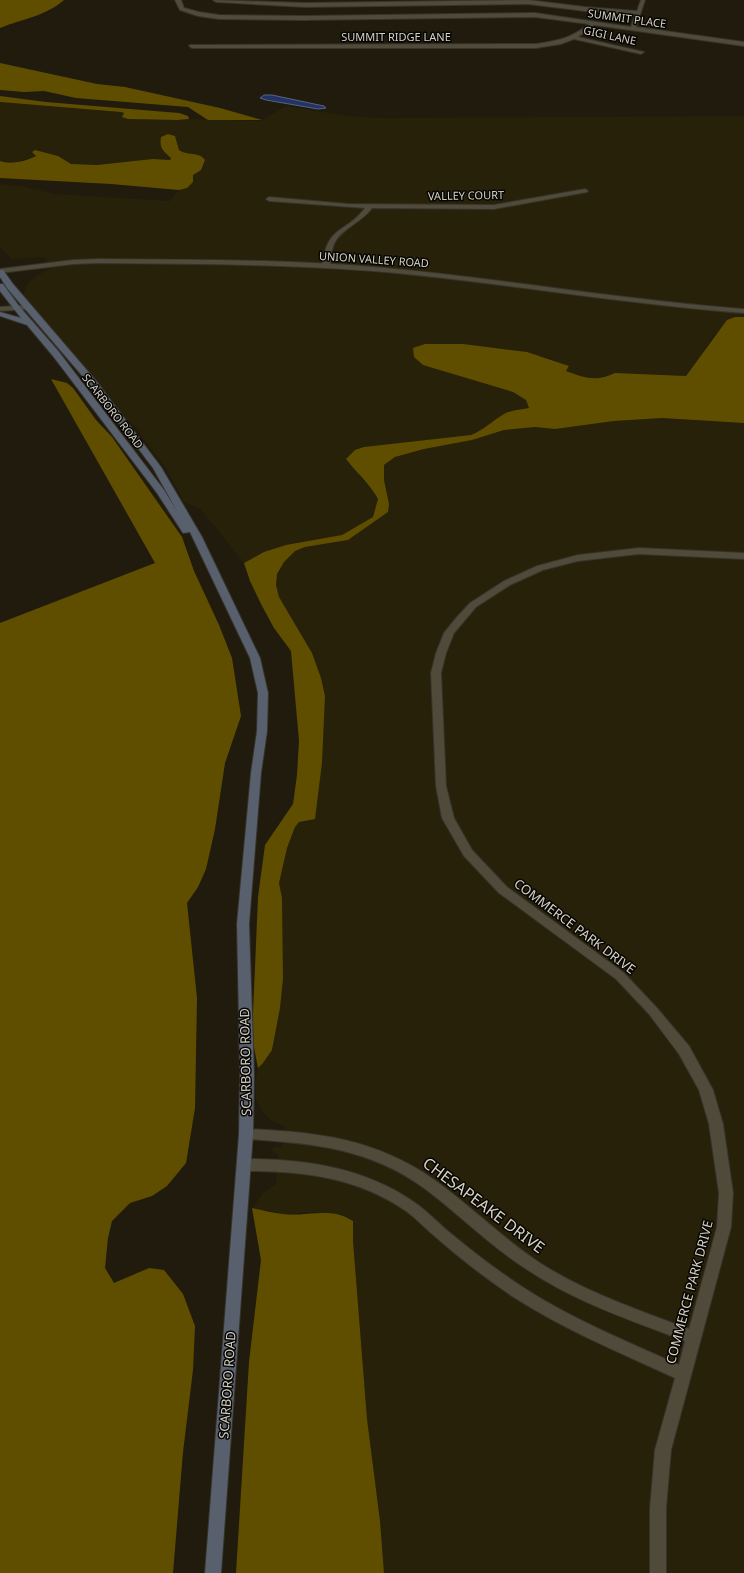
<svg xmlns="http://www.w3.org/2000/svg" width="744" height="1573" font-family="'Noto Sans',sans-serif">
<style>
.built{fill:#27210a}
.forest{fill:#604e00}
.water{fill:#223465;stroke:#576382}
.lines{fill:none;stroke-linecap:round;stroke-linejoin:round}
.minor-casing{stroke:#36332c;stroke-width:2}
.tertiary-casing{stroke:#36332c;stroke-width:2}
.secondary-casing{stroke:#36332c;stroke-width:2}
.minor{fill:#4f4a39;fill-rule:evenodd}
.tertiary{fill:#4f4a39;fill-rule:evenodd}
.secondary{fill:#58606e;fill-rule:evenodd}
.labels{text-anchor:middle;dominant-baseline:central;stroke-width:3;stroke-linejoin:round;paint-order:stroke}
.far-street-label{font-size:11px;fill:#d4d1c7;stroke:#080602}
.street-label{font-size:13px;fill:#d4d1c7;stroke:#080602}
.near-street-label{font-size:16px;fill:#d4d1c7;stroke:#080602}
</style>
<rect width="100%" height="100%" fill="#201b0c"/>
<g class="built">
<polygon points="0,102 121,112 142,120 189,119 257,121 262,120 286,106 347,116 378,118 744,116 744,317 735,317 714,336 686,376 616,373 605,378 596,379 581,377 566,371 569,367 549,358 463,344 425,344 441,370 513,392 526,400 529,409 515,410 504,414 479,432 471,435 364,447 359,476 372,489 378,499 373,517 342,535 264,552 244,563 201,509 184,502 165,467 143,438 140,435 141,432 130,421 123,417 23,296 26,286 30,281 41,273 52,268 44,257 11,259 0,247 0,184 21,186 55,194 170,201 179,190 187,188 193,182 193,175 196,154 183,153 179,150 175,136 168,134 161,137 160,143 162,150 171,158 170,160 153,159 97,165 71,164 58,156 35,150 36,155 31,158 12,163 3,163 0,161"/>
<polygon points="662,418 744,423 744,1573 384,1573 380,1521 367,1419 353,1241 353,1221 346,1216 333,1214 313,1212 284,1214 252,1208 263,1193 276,1184 278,1155 272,1151 273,1148 282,1146 284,1126 272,1121 264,1114 256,1100 255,1086 258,1068 263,1063 272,1050 280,1008 283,979 282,898 279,883 287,848 295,827 299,822 315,819 322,763 325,696 321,678 312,653 279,597 276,585 277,574 284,562 295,551 305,547 348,540 381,517 387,491 384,480 384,465 395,457 424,449 472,440 504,430 535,427 555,429 614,421"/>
</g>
<g class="forest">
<path d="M0,0H64C46,16 22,19 0,28Z"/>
<polygon points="0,63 97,84 125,87 220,108 262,120 208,120 188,107 76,98 44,91 24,92 0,90"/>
<polygon points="0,96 46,102 179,113 188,116 189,119 177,120 128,119 122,117 124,113 121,112 0,102"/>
<path d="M168,134L175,136L179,150C187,156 199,151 205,160L201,170L193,175V182L187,188L179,190L111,184L0,178V161C11,165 26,161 36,156L32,152L35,150L58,156L71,164L97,165L153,159L170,160L171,158C163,151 159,148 161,137Z"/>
<path d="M735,317H744V423L662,418L614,421L555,429L535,427L504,430L472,440L424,449L395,457L384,465V480L389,504L388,512L348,540L305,547L295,551L284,562L277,574L276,585L279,597L312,653L321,678L325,696L322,763L315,819L299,822L295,827L287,848L279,883L282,898L283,979L280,1008L272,1050L263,1063L258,1068L252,1037L258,897L265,845L293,804L297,775L299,741L291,651L274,628L261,604L250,581L244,563L264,552L286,545L342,535L373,517L378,499C370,484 356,472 346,459L355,450L364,447L471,435C484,430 492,421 504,414C511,410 520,410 529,408L526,400L513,392L423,365L414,357L413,348L425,344H463L527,352L569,366L566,371C584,378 597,382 615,373L686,376L727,320Z"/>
<polygon points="51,379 67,383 73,388 96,420 112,437 182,537 194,571 219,625 232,658 241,716 225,763 215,829 206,869 198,887 187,903 197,998 195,1108 186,1163 167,1186 152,1196 130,1203 112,1221 108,1238 105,1268 114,1283 149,1268 164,1270 183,1294 195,1326 193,1370 183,1452 173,1573 0,1573 0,623 155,563"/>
<path d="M252,1208C262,1210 273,1213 283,1214C306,1217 331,1206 353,1221V1241L367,1419L380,1521L384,1573H236L249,1362L261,1260Z"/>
</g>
<polygon class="water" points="264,95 272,95 319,105 324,106 326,108 318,109 266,100 260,98"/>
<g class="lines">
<g class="minor-casing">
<g id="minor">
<path d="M175,0H181L184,8L199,12L219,15L304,16L535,13L631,27L635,14L585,11L528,4L305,7L216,2L213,0L305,3L528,0L585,7L637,11L641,0H645L636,27L744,42V46L594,25L578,37L644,52L641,54L574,39L561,44L536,48H192L189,46L190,45L536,44C557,41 572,38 589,24L535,17L304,20L219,19L198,16L180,10Z"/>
<path d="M585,189L588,191L587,192L494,209L372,208C362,222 343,228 335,242C331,249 331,258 330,266L326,268L322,266C328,223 345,235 365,208L269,201L266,199L269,197L348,204L494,205Z"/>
<polygon points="28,305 32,307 31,309 0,311 0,307"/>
<path d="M639,548L744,553V559L639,554L578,561L543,570L510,585L476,607L454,633L446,653L441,673L446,786L454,818L472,850L507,887L624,973L657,1008L689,1046L713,1090L723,1124L733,1193L731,1227L671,1450L666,1508V1573H650V1508L655,1450L675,1378C621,1353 565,1330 515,1298C488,1280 462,1260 438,1239C427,1230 417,1219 406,1211C357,1177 302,1171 244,1171L239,1169L237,1165L239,1161L244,1159C305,1159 363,1167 414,1202C427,1211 437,1222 449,1232C473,1252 498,1271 524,1288C572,1319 626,1341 679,1365L685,1341C633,1321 578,1303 531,1272C492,1248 460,1215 424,1188C369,1148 311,1143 246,1139L241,1138L239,1134L241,1130L246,1129C315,1132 374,1138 433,1179C470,1205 502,1238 540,1263C585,1292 638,1310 689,1329L717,1227L719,1193L709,1124L699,1090L679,1054L649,1014L616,979L499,893L464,856L442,818L436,786L431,673L436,653L444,633L457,617L470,603L504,581L537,566L578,555Z"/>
</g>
</g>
<g class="tertiary-casing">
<path id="tertiary" d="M99,259C194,260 290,259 385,268C505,279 624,300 744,309V313C624,304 505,283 385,272C290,264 194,264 99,263L73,264L0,273V269L73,260Z"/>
</g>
<g class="secondary-casing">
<polygon id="secondary" points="0,270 3,270 13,284 97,382 161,467 202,537 260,658 268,693 267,731 261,773 249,924 254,1075 253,1134 221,1573 205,1573 239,1134 240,1075 237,924 251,773 257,731 258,693 250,658 190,532 183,533 157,493 53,356 27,325 0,316 0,312 21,318 0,291 0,284 3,284 19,306 59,352 164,490 177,511 153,468 91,386 7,288 0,277"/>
</g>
<use href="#minor" class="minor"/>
<use href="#tertiary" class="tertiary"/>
<use href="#secondary" class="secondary"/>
</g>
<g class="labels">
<g class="far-street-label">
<text transform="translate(627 18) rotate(8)">SUMMIT PLACE</text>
<text transform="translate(610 35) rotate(12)">GIGI LANE</text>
<text x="396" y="36">SUMMIT RIDGE LANE</text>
<text transform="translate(466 195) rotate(-1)">VALLEY COURT</text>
<text transform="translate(374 259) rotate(4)">UNION VALLEY ROAD</text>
<text transform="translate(113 411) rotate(52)">SCARBORO ROAD</text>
</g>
<g class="street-label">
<text transform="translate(575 926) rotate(37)">COMMERCE PARK DRIVE</text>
<text transform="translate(245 1062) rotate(-91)">SCARBORO ROAD</text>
<text transform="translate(689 1292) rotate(-75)">COMMERCE PARK DRIVE</text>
<text transform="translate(227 1385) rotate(-86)">SCARBORO ROAD</text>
</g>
<g class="near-street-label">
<text transform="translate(484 1205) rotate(37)">CHESAPEAKE DRIVE</text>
</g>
</g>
</svg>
